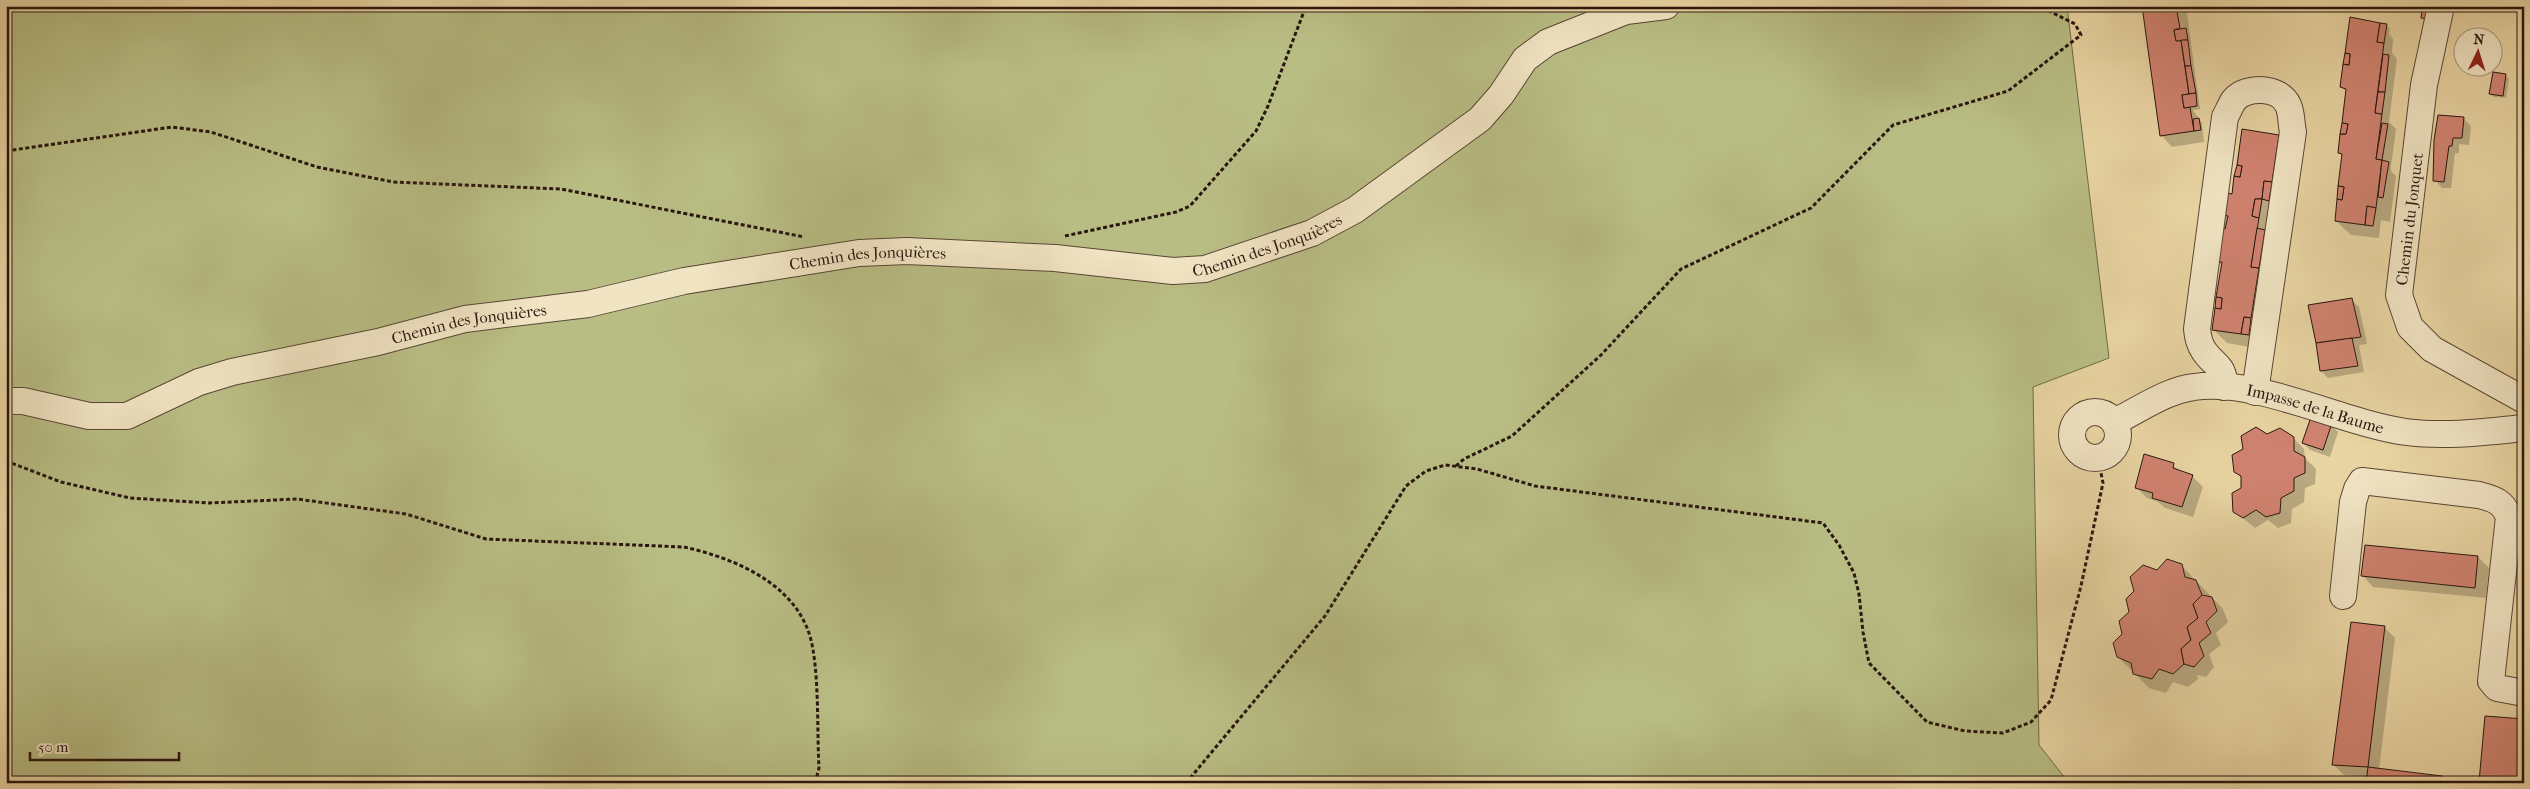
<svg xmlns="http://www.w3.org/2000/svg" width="2530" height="789" viewBox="0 0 2530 789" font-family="'IM FELL French Canon',serif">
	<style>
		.green { fill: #b8bd84; stroke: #706a4a }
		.shadow { fill: #0003 }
		.building { fill: #d18371; stroke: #29160f }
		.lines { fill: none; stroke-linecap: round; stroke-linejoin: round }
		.minor-casing { stroke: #594634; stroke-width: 28 }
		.path { stroke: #29160f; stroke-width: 3; stroke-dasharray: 4 2.5; stroke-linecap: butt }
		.minor { stroke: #f1e4c3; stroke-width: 26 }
		.labels { text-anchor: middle; stroke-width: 4; stroke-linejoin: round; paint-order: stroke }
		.street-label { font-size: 16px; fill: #29160f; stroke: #f1e4c3 }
	</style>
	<rect width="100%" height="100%" fill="#e9d5a3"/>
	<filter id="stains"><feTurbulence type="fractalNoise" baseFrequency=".004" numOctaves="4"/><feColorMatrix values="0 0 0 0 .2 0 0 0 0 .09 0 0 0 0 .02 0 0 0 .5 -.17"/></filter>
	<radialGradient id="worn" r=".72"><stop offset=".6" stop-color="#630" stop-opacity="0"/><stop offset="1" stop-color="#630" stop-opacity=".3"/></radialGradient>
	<path class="green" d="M6,6h2061l42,352 -76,29 6,358 30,38h-2063z"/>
	<g class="shadow">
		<path d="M2143,6h43l14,103 -7,1 9,13 2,19 -32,5 -10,-11z"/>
		<path d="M2386,25l4,4 -1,5 4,5 -1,14 5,6 -8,63 7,7 -5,37v5l5,5 -6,46 -9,-2 -2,18 -28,-3 -15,-14 7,-65 -4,-4 8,-60 -6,-5z"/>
		<path d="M2494,74l12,2 3,3 -3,19 -12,-1 -4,-3z"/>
		<path d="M2463,118l8,8 -2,19 -10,-1v9h-4l-4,35h-9l-7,-8v-40z"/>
		<path d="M2243,131l42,6 -30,211 -28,-5 -14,-14 9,-63 -5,-5 10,-67 6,2z"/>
		<path d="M2352,300l7,7 8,37 -8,1 5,27 -36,6 -7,-7z"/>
		<path d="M2331,425l7,7 -8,25 -20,-7 -7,-7z"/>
		<path d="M2267,436l26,2 11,11 1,9 11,11 -1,15 -10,4 -1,14 -12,7 -1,14 -13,5 -10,-8 -13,8 -21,-17 8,-22v-11l-7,-6z"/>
		<path d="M2173,465l7,7 12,4 11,11 -10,30 -28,-9 -7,-6 -11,-4 -11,-11z"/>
		<path d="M2478,557l11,11 -3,30 -113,-11 -10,-11z"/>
		<path d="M2181,565l42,44 5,13 -12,11 5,12 -12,9 5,13 -8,10 -9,-2 1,4 -10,8 -15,-5 -7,11 -17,-5 -31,-31 13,-45 26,-41z"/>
		<path d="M2385,628l10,10 -16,132 62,7 6,6h-80l1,-6 -24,-2 -11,-11z"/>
	</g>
	<g class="building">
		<path d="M2142,6h34l4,22 -6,2 2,11 5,-1 8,54 -7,1 2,13 6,-1 4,24 -34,5z"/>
		<path d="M2422,8l7,1 -2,10 -6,-1z"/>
		<path d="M2350,17l30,6 -3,19 7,1 -9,70 7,1 -6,45 6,1 -6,48 -9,-2 -2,19 -30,-4 2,-22 5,1 2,-13 -6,-1 4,-32 -4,-1 2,-19h6l2,-10 -6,-1 4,-34 -6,-2 3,-23 6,1 1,-11 -5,-1z"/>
		<path d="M2380,23l7,1 -3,19 -7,-1z"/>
		<path d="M2186,28l2,12 -12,1 -2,-11z"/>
		<path d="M2181,40h7l3,26h-6z"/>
		<path d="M2345,53l5,1 -1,11 -6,-1z"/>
		<path d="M2383,54l6,1 -4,37h-7z"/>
		<path d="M2185,66h6l5,27 -7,1z"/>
		<path d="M2493,72l13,2 -3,22 -14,-2z"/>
		<path d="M2378,92h7l-3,22 -7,-1z"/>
		<path d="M2196,93l1,13 -13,2 -2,-13z"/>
		<path d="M2438,115l26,2 -2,21h-9l-1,8h-3l-5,36 -11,-1 1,-41z"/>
		<path d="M2199,118l2,12 -7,1 -1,-12z"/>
		<path d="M2342,123l6,1 -2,10h-6z"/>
		<path d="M2382,123l6,1 -6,36 -6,-1z"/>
		<path d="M2242,129l37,6 -7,47 -8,-1 -2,18h-7l-3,17 7,2 -8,49 8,1 -8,50 -7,-1 -3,17 -29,-4 3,-22 6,1 1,-11 -6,-1 6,-35h-6l5,-34 4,1 3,-13 -5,-1 3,-22 6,1 2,-18 6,1 2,-11 -5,-1z"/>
		<path d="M2382,160l7,2 -6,36 -5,-1z"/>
		<path d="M2237,165l5,1 -2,11 -6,-1z"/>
		<path d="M2264,181l8,1 -3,19 -7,-2z"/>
		<path d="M2338,186l6,1 -2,13 -5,-1z"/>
		<path d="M2255,199h7l-3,19 -7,-2z"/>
		<path d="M2367,206l9,2 -3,18 -8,-1z"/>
		<path d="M2257,228l8,2 -6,38 -8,-1z"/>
		<path d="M2216,297l6,1 -1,11 -6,-1z"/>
		<path d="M2352,298l9,39 -45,6 -8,-38z"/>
		<path d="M2244,317l7,1 -2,17 -8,-1z"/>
		<path d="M2352,338l6,28 -38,5 -4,-28z"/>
		<path d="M2311,417l21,6 -9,27 -21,-7z"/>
		<path d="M2256,427l11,7 13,-6 14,9v14l11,6v16l-11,5v13l-13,7 -1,15 -14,4 -10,-7 -13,8 -10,-6 -1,-19 9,-5v-12l-7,-4 -2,-17 11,-6 -2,-13z"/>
		<path d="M2144,454l30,9 -1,5 20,7 -11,32 -30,-9 1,-5 -18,-5z"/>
		<path d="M2521,505h3v22l-6,-1z"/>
		<path d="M2365,545l113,11 -3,32 -114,-12z"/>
		<path d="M2167,559l15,5 3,13 11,3 6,15 -9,9 5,14 -11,9 4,13 -10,9 3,15 -11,10 -14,-5 -7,10 -19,-5 -2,-11 -14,-6 -4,-14 9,-9 -3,-13 10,-9 -3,-13 8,-8 -4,-14 13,-12 14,5z"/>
		<path d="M2202,595l10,2 5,14 -11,11 5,11 -12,10 5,13 -10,11 -10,-3 -3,-15 10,-9 -4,-13 11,-9 -5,-14z"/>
		<path d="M2351,622l34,4 -17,141 -36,-2z"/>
		<path d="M2485,716l39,3v64l-45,-1z"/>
		<path d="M2368,767l74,9 -1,7h-75z"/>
	</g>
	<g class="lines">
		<defs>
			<g id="minor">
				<path d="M2441,6l-17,79 -25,210 11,32 22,22 92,51"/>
				<path d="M2224,387c1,-22 -10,-21 -20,-36 -5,-7 -6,-14 -7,-22l28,-212c3,-5 6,-13 9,-17 13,-15 46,-13 54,5 4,8 3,19 5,27l-38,260"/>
				<path id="s1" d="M6,401h17l66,15h38l72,-34 33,-10 146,-30 87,-23 123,-15 96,-23 175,-28 48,-2 148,7 118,13 32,-2 107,-36 43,-23 125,-91 21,-24 24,-36 23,-17 78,-31 40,-5"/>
				<circle cx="2095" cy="435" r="23"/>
				<path id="s2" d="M2114,422c25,-12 53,-32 80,-35 64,-9 148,36 212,45 39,5 78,0 118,-4"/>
				<path d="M2343,596l10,-94 4,-13 5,-8 117,14c16,4 24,7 30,22l-18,164 6,7 27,5"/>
			</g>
		</defs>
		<use href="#minor" class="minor-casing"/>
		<g class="path">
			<path d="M6,151l166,-24 39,5 106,35 76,15 168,7 243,48"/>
			<path d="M1065,236l111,-24 14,-6 66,-75 12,-25 38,-100"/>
			<path d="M6,461l55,21 69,16 79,5 88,-4 109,15 80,25 198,8c54,12 120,40 129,103 6,35 4,81 6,118l-4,15"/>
			<path d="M1456,466l8,-7 48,-23 89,-81 80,-86 130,-61 82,-83 115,-34 73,-56 -6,-11 -36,-18"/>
			<path d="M1186,783l139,-167 81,-130 20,-15 19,-6 32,4 58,17 288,37 16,22 15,28 5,21 4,38 6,31 58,59 38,9 38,2 28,-11 20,-22 30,-114 22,-103 -5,-25"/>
		</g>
		<use href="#minor" class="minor"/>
	</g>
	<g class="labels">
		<g class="street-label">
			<text transform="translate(2409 219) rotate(-83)" y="6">Chemin du Jonquet</text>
			<text dy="6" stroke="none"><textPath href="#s1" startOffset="1289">Chemin des Jonquières</textPath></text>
			<text dy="6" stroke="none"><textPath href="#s1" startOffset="884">Chemin des Jonquières</textPath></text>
			<text dy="6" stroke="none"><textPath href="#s1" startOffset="479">Chemin des Jonquières</textPath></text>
			<text dy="6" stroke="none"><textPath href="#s2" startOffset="212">Impasse de la Baume</textPath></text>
		</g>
	</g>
	<rect width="2530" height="789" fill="none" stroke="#e9d5a3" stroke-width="25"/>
	<rect x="8" y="8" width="2515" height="774" fill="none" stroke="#29160f" stroke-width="2.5"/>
	<rect x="12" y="12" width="2505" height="764" fill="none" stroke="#29160f"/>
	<g transform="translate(2478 52) rotate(4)"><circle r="24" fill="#f1e4c3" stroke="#a1927b"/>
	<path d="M0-4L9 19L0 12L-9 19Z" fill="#8f2418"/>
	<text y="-8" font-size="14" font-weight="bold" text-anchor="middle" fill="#29160f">N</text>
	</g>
	<path d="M30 752v8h149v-8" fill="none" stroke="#29160f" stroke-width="2.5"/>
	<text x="38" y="752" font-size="15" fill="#29160f" stroke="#f1e4c3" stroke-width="4" paint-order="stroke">50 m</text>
	<rect width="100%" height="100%" filter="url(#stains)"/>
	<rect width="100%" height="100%" fill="url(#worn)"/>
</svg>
